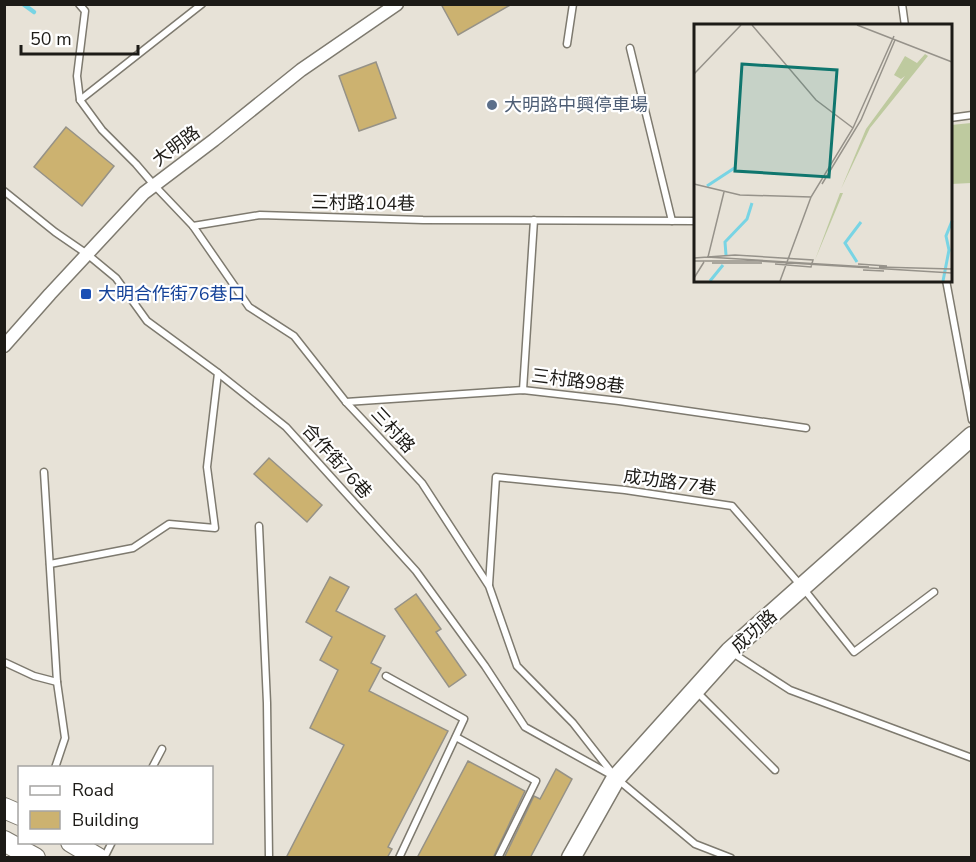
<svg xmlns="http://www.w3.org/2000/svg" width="976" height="862" viewBox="0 0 976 862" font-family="'Nunito Sans','Noto Sans TC',sans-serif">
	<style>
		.green { fill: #beca9f }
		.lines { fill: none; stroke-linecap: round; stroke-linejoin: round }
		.stream { stroke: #78d4e4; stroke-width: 4.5 }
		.building { fill: #ccb270; stroke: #969287; stroke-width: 1.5 }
		.lane-casing { stroke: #7e7a6f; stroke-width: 9 }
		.street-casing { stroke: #7e7a6f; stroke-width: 15 }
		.secondary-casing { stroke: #7e7a6f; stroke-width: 21 }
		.primary-casing { stroke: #7e7a6f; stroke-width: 22 }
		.lane { stroke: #fff; stroke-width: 6 }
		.street { stroke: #fff; stroke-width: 12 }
		.secondary { stroke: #fff; stroke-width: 18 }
		.primary { stroke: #fff; stroke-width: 20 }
		.service-dot { fill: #5c6f8a; stroke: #fff; stroke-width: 2 }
		.transit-dot { fill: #1a4fb4; stroke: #fff; stroke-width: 2 }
		.labels { text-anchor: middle; stroke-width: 4.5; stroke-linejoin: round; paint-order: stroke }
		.service-label { font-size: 18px; fill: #4e5e75; stroke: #fff; text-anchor: start }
		.street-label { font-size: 18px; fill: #1d1b17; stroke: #fff }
		.transit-label { font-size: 18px; fill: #164399; stroke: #fff; text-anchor: start }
		.inset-river { fill: none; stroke: #78d4e4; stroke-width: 3 }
		.inset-road { fill: none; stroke: #96928a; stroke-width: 1.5 }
		.view { fill: #0f766e; fill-opacity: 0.15; stroke: #0f766e; stroke-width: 3 }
		.inset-edge { fill: none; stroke: #1d1b17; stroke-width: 3 }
	</style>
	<rect width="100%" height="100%" fill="#e7e2d7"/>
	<path class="green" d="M971,123v60l-20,1v-59z"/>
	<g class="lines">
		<path class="stream" d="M23,4l11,8"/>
	</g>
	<g class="building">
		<path d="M441,4h71l-54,31z"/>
		<path d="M376,62l20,56 -37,13 -20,-55z"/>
		<path d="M66,127l48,39 -32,40 -48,-39z"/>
		<path d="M269,458l53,47 -15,17 -53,-48z"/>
		<path d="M330,577l19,10 -13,24 49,25 -14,27 10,5 -12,23 79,40 -60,116 4,2 -5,9h-101l58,-113 -34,-17 28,-58 -18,-10 12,-23 -26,-15z"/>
		<path d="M416,594l25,35 -5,3 30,43 -17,12 -54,-78z"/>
		<path d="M468,761l57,30 -32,67h-76z"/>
		<path d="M556,769l16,10 -42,79h-26l30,-62 6,3z"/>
	</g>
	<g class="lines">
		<defs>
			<g id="lane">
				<path d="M79,4l6,7 -8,65 3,24 22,30 34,34 18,21 39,41 56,81 45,29 52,66 76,81 67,103 28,80 56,57 43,55 79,66 36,14"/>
				<path d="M902,4l3,22"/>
				<path d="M567,44l6,-40"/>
				<path d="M630,48l42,173"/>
				<path d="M80,100l122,-96"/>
				<path d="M950,118l22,-3"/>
				<path d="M4,191l51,41 32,22 29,24 31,43 71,52 68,54 130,144 69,95 40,61 88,49"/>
				<path d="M193,226l67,-11 163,5 273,1"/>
				<path d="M946,280l26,140"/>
				<path d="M523,390l11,-170"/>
				<path d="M346,402l177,-12 96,11 187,27"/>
				<path d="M44,472l13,210 8,56 -10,30"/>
				<path d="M259,526l8,177 2,155"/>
				<path d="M50,564l83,-16 36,-24 46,4 -8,-61 11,-94"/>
				<path d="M489,585l7,-108 129,13 107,16 71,82 51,64 80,-60"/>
				<path d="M731,652l59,38 182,68"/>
				<path d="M4,662l30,14 23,6"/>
				<path d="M386,676l78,43 -65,139"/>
				<path d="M697,692l78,78"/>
				<path d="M456,737l80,44 -38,77"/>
				<path d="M152,768l10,-19"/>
				<path d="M104,858l8,-16"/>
			</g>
			<path id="street" d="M4,346l46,-52 94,-101 70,-53 87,-70 96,-66"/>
			<path id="secondary" d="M571,858l45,-80 79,-88 35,-39 242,-215"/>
			<g id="primary">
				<path d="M4,808l16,7"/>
				<path d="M4,841l31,17"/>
				<path d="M71,842l27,16"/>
			</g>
		</defs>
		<use href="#lane" class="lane-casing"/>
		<use href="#street" class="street-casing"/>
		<use href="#secondary" class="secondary-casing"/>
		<use href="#primary" class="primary-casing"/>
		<use href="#lane" class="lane"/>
		<use href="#street" class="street"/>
		<use href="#secondary" class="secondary"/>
		<use href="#primary" class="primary"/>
	</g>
	<circle class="service-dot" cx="492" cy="105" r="6"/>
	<rect class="transit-dot" x="80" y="288" width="12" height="12" rx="3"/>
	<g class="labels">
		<g class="service-label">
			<text x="504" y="111">大明路中興停車場</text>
		</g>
		<g class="street-label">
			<text transform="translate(176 146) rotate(-37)" y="6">大明路</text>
			<text transform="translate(363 203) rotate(1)" y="6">三村路104巷</text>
			<text transform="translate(578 381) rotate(7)" y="6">三村路98巷</text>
			<text transform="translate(393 430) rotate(47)" y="6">三村路</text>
			<text transform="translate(337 461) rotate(48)" y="6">合作街76巷</text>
			<text transform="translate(670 482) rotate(8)" y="6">成功路77巷</text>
			<text transform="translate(754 631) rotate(-42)" y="6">成功路</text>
		</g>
		<g class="transit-label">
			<text x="98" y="300">大明合作街76巷口</text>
		</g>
	</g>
	<g transform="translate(694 24)">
		<rect width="258" height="258" fill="#e7e2d7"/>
		<path d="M231,30l3,2 -58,72 -29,61 25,-60 39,-53 -4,3 -7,-4 11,-19 12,7zM146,169h3l-28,67z" fill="#beca9f"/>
		<path class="inset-river" d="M13,162l29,-19M32,231l-1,-13 22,-23 5,-16M163,238l-12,-19 16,-21M16,257l13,-16M249,257l6,-31 -3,-14 6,-15"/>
		<path class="inset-road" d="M58,1l64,75 37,28M163,1l95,37M0,50l47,-49M0,160l46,11 71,2M128,160l39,-64 34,-80M13,233l162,10M14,233l16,-65M0,234l41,-3 78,5 -2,7 -36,-3M0,237h64l194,12M18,239h50M164,240l29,2M185,243l73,2M169,246l21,1M0,254l10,-16M86,257l31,-84 42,-69 41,-92"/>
		<path class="view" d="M48,40l95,6 -8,107 -94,-6z"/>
		<rect width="258" height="258" class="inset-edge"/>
	</g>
	<rect width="976" height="862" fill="none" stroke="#1d1b17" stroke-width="12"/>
	<rect x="18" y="766" width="195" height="78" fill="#ffffff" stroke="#a5a4a2" stroke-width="1.5"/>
	<rect x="30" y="786" width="30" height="9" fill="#ffffff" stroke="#a5a4a2" stroke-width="1.5"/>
	<text x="72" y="796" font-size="18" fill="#1d1b17">Road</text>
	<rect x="30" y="811" width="30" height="18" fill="#ccb270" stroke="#a5a4a2" stroke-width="1.5"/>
	<text x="72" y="826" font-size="18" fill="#1d1b17">Building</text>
	<path d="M21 45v9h117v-9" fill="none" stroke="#1d1b17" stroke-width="3"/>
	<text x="30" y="45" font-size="18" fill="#1d1b17" stroke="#ffffff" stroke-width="4.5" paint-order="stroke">50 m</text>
</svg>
